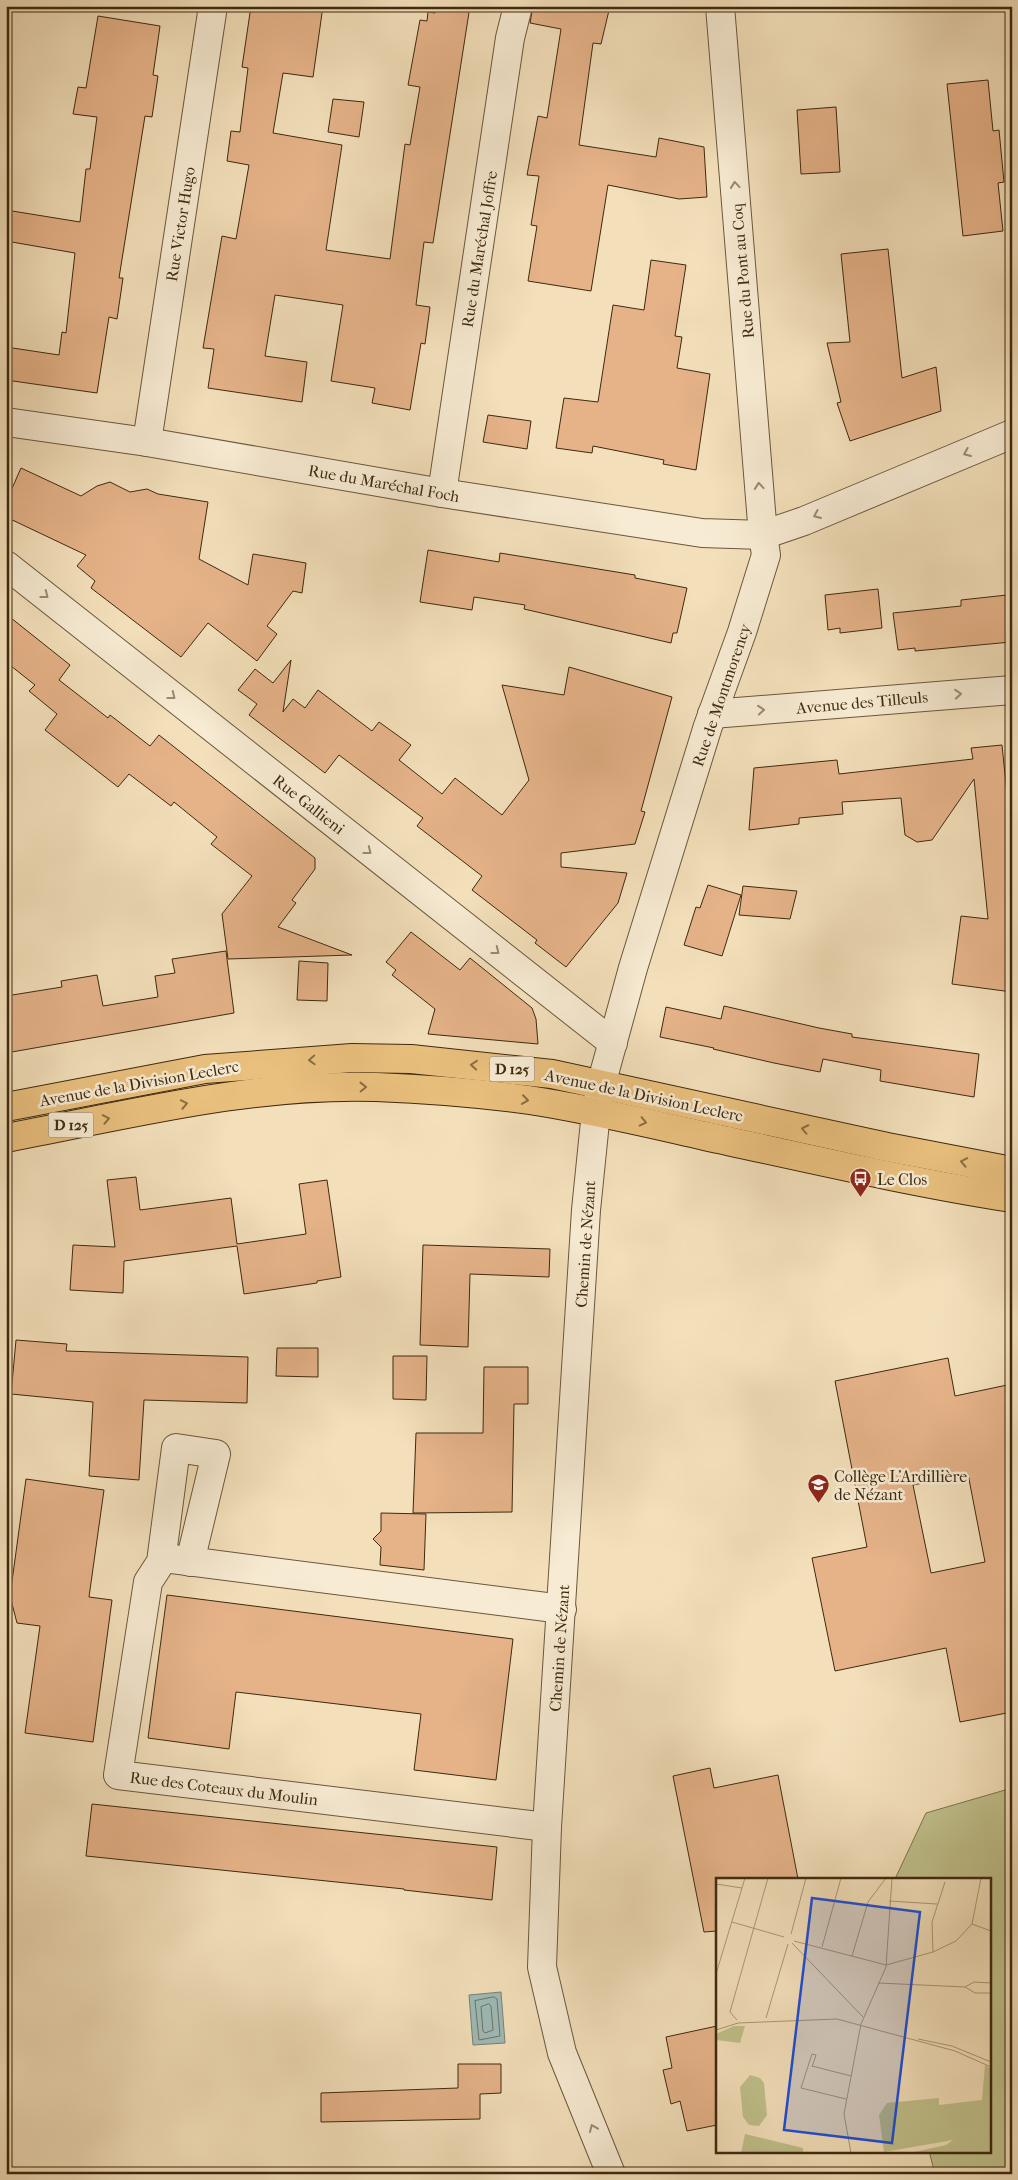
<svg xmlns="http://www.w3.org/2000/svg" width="1018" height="2180" viewBox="0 0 1018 2180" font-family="'IM FELL French Canon',serif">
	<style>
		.green { fill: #c0c18c; stroke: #7f754e }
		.water { fill: #9ebbb8; stroke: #788174 }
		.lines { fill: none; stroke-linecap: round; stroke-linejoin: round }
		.shore { stroke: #6e7264; stroke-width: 1 }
		.building { fill: #e6b389; stroke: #3e290f; fill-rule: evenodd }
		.minor-casing { stroke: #6b573a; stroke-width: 30 }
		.major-casing { stroke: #3e290f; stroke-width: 30 }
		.minor { stroke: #f7ebd3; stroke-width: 28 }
		.major { stroke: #eac07e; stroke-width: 28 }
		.oneway { stroke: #9a8a71 }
		.oneway2 { stroke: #8b6d41 }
		.labels { text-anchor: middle; stroke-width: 5; stroke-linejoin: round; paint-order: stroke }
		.shield { fill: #f7ebd3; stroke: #76634a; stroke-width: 1 }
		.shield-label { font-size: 15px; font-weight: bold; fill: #3e290f }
		.street-label { font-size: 16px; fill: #3e290f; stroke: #f7ebd3 }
		.poi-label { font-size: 16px; fill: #3e290f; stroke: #f7ebd3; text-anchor: start }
		.inset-road { fill: none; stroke: #ab9776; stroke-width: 1 }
		.view { fill: #1d4ed8; fill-opacity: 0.15; stroke: #1d4ed8; stroke-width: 2.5 }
		.inset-edge { fill: none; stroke: #3e290f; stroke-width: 2.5 }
	</style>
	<rect width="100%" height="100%" fill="#f3e0bb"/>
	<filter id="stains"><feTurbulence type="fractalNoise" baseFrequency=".004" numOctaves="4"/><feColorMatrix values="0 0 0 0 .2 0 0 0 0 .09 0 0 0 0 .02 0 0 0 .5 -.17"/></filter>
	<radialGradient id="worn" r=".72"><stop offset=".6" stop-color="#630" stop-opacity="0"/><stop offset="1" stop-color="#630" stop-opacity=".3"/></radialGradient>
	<path class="green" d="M1012,1788v386h-77l-6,-23h60v-272h-94l31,-66z"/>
	<path class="water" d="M501,1992l4,51 -32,2 -4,-50z"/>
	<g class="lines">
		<g class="shore">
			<path d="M494,1997l3,2 3,37 -21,4 -4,-39z"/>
			<path d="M489,2004l2,2 2,24 -8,3 -2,-2 -2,-24z"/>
		</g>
	</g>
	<g class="building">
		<path d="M251,6h72l-10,71 -30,-4 -10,60 69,12 -16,105 64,9 15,-115 5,1 10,-58 -12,-2 12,-65 7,1 1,-9 7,1 1,-7h34l-37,237 -9,-1 -8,63 14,2 -5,37 -4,-1 -11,67 -38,-7 3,-15 -44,-7 12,-76 -68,-10 -10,61 42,6 -5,40 -94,-14 6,-39 -11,-1 19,-112 14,3 13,-74 -22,-4 4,-30 9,1 8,-64 -6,-1z"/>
		<path d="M533,6h77l-9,38 -8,-1 -14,102 77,12 3,-19 45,9 3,50 -28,2 -71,-14 -17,106 -63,-10 9,-55 -6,-1 8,-49 -12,-1 11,-59 9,2 14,-89 -31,-6z"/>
		<path d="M98,16l62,10 -7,49 5,1 -6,41 -7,-1 -26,162h4l-6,41 -8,-2 -12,76 -91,-13v-33l53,8 3,-23 4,1 9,-80 -69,-12v-31l74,12 6,-53h4l7,-52 -24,-3 5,-27 8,1z"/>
		<path d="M988,80l5,51 6,-1 5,52 -6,1 5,48 -40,5 -16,-152z"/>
		<path d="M333,99l31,3 -5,35 -31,-5z"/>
		<path d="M836,107l4,65 -39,2 -4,-64z"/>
		<path d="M888,249l14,129 34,-11 5,44 -91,30 -13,-38 4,-1 -14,-59 23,-1 -9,-88z"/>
		<path d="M651,260l35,5 -11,71 7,1 -5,31 33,6 -14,96 -33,-6 1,-4 -71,-14 -1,7 -36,-5 8,-50 34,4 15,-97 31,5z"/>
		<path d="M488,415l43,6 -4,28 -44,-7z"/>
		<path d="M21,468l60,28 16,-10 13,-4 20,10 17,-3 11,5 50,8 -9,57 49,26 5,-31 53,9 -4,30 -9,-2 -26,35 10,8 -20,27 -49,-38 -27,34 -90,-69 4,-7 -18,-15 9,-11 -80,-38v-15z"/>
		<path d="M428,550l71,12 1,-9 135,22v3l52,10 -10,45h-4l-2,10 -147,-34 1,-4 -51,-8 -2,13 -52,-8z"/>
		<path d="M878,589l4,39 -42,5v-5l-12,2 -3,-35z"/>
		<path d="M1007,595l4,47 -96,9v-3l-17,2 -5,-37 68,-7v-6z"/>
		<path d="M6,614l64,51 -11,15 49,38 2,-3 40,31 9,-11 156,123v11l-23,31 4,3 -18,24 74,28 -124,4 -6,-45 30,-38 -41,-32 6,-7 -43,-35 -3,4 -42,-32 -11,13 -73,-57 12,-16 -28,-23 6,-6 -29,-23z"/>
		<path d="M291,660l-8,52 10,-13 12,9 13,-18 54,41 7,-9 32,23 -12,15 43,34 13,-16 47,37 27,-35 -27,-95 62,10 5,-28 103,30 -31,114 4,1 -10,32 -74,9v14l66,6 -9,30 -52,64 -31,-24 2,-3 -65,-50 10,-14 -65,-50 6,-8 -84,-63 -14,18 -76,-58 8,-11 -19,-14 17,-21 18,14z"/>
		<path d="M1002,745l10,98v149l-60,-8 9,-68 27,3 -14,-140 -42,61 -15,2 -12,-7 -4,-37 -59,4 1,12 -44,4v6l-50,6 5,-62 83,-8 2,14 134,-15 -2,-11z"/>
		<path d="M708,885l33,10 -19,61 -38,-11 12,-38 4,1z"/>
		<path d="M743,886l54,5 -7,28 -51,-4z"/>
		<path d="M411,932l49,38 10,-12 62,50 4,11 2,25 -110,-10 7,-25 -43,-34 4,-5 -10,-8z"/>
		<path d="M226,951l8,62 -228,40v-57l56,-9 -1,-6 36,-6 6,31 55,-9 -3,-21 20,-3 -3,-14z"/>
		<path d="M299,961l29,2 -1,38 -30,-1z"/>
		<path d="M724,1006l95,22 33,6v3l127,17 -5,43 -94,-16 1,-11 -58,-11 -3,13 -46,-9 -61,-14 1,-1 -54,-11 6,-30 55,12z"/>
		<path d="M136,1177l4,33 91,-12 6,46 69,-10 -7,-50 28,-4 14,97 -24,4v2l-73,11 -7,-48 -113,15 -1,32 -53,-3 3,-45 42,2 -8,-67z"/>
		<path d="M423,1245l127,4 -1,28 -79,-3 -2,73 -48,-2z"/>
		<path d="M16,1340l51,4 -1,7 182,6 -1,46 -103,-3 -5,80 -50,-4 4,-74 -82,-8z"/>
		<path d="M277,1348h41v29l-42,-1z"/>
		<path d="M393,1356h34l-1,44 -33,-1z"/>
		<path d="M948,1358l7,38 57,-12v328l-52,10 -14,-74 -111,23 -23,-113 55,-11 -32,-166zM968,1474l17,88 -54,11 -18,-88z"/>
		<path d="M484,1367h44v37h-14l-2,108 -99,1 3,-80h67z"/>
		<path d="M26,1479l78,11 -15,107 23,3 -19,142 -68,-9 15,-107 -23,-3 -7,-27z"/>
		<path d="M381,1513l45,1 -2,56 -44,-5 1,-18 -8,-8 8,-8z"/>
		<path d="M167,1595l346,44 -17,141 -82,-10 7,-56 -117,-14 -68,-8 -7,57 -81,-11z"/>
		<path d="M710,1768l4,20 64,-13 20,104h-81v52l-13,1 -31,-156z"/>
		<path d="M92,1804l405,43 -5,53 -88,-10v-1l-318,-33z"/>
		<path d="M717,2026v99l-30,6 -7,-30 -9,3 -8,-34 9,-2 -6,-31z"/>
		<path d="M458,2064h43v29l-21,1v25l-159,3v-29l137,-5z"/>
	</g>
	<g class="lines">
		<defs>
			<g id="minor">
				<path d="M6,422l141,20 295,51 260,40 61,2 41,-14 208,-87"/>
				<path d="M147,442l66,-436"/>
				<path d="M442,493l68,-455 8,-32"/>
				<path d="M6,565l607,478"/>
				<path d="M712,714l300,-24"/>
				<path d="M172,1559l390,50"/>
				<path d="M190,1562l26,-108 -40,-6 -15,114 -13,20 -30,193 429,52"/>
				<path d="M611,2174l-49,-121 -20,-86 5,-140 39,-617 10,-98 5,-27 32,-117 75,-242 34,-94 24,-77 -3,-20 -43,-529"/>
			</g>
			<g id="major">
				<path d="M6,1107l199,-38 147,-11 59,1 141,15 335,73 125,24"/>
				<path d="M6,1138c122,-23 245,-55 370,-51 51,2 103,6 153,13 60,9 118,23 176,36 102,22 204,46 307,62"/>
			</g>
		</defs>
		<use href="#minor" class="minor-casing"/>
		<use href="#major" class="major-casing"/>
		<use href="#minor" class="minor"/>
		<use href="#major" class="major"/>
	</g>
	<defs><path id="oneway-chevron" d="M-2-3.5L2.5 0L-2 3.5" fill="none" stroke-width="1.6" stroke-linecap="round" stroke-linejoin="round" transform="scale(1.25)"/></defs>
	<g class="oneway">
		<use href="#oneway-chevron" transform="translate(735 185) rotate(-95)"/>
		<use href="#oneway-chevron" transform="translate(967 453) rotate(157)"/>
		<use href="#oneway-chevron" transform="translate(759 486) rotate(-95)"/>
		<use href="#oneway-chevron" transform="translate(817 515) rotate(157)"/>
		<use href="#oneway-chevron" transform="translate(45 595) rotate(38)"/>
		<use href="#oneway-chevron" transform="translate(958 694) rotate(-5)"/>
		<use href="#oneway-chevron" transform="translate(172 696) rotate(38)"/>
		<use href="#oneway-chevron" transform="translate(761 710) rotate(-5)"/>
		<use href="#oneway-chevron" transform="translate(368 851) rotate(38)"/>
		<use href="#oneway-chevron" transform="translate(496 951) rotate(38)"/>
		<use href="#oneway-chevron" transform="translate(593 2128) rotate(-113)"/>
	</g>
	<g class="oneway2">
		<use href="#oneway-chevron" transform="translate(312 1060) rotate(177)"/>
		<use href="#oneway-chevron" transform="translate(474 1065) rotate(-175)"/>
		<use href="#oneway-chevron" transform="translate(363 1087) rotate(-1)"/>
		<use href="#oneway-chevron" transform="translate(525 1100) rotate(8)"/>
		<use href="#oneway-chevron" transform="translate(184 1104) rotate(-11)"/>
		<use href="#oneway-chevron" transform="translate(106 1119) rotate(-11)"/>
		<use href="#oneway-chevron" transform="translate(643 1122) rotate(13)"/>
		<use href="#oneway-chevron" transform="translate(805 1129) rotate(-168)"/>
		<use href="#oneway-chevron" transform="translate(964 1162) rotate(-169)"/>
	</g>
	<defs>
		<symbol id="bus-pin" viewBox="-11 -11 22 30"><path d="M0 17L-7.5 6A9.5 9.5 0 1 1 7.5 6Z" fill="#8f2418" stroke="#f7ebd3"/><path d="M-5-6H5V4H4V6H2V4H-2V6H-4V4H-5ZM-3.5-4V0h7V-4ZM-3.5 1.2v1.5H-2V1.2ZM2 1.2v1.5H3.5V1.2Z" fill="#fff"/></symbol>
		<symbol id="school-pin" viewBox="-11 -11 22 30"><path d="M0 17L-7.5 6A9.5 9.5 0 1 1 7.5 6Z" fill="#8f2418" stroke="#f7ebd3"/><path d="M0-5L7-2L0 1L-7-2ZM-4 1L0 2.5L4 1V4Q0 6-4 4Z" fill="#fff"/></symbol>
	</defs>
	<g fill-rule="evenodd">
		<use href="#bus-pin" x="848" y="1166" width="25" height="34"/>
		<use href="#school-pin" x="806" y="1472" width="25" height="34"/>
	</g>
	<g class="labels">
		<g class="shield">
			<rect x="489.5" y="1056.5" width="45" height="25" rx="4"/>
			<rect x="48.5" y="1112.5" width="45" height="25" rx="4"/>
		</g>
		<g class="shield-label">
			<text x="512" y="1074">D 125</text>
			<text x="71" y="1130">D 125</text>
		</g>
		<g class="street-label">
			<text transform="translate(180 224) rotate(-81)" y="6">Rue Victor Hugo</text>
			<text transform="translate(479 249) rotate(-81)" y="6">Rue du Maréchal Joffre</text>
			<text transform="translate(742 271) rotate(-95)" y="6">Rue du Pont au Coq</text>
			<text transform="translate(384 483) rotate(10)" y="6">Rue du Maréchal Foch</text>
			<text transform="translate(721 695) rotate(-71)" y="6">Rue de Montmorency</text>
			<text transform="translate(862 702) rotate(-5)" y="6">Avenue des Tilleuls</text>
			<text transform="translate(309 804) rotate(38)" y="6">Rue Gallieni</text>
			<text transform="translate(139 1083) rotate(-10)" y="6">Avenue de la Division Leclerc</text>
			<text transform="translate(644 1095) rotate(12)" y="6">Avenue de la Division Leclerc</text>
			<text transform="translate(585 1244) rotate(-86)" y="6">Chemin de Nézant</text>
			<text transform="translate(559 1648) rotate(-86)" y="6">Chemin de Nézant</text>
			<text transform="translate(224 1788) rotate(7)" y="6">Rue des Coteaux du Moulin</text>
		</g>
		<g class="poi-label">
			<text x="877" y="1185">Le Clos</text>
			<text x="834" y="1482">Collège L'Ardillière<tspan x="834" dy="18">de Nézant</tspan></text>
		</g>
	</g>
	<g transform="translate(716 1878)">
		<rect width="275" height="275" fill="#f3e0bb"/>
		<path d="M18,148h11l-5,17 -24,-3v-6zM269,187l6,4v84h-81l36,-8 7,-5 -69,12 -5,-37 8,-12 52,-5v7l43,-5zM34,197l10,3 4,5 3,32 -8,11 -10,-1 -6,-8 -3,-30zM29,256l58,14v5h-62z" fill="#c0c18c"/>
		<path class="inset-road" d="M0,6l26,4M173,23l48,3M16,44l52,15M256,46l19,7M75,56l15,-56M78,63l92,24 47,-13 23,-11 16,-17 9,-46M76,65l71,74M106,69l19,-69M217,74l-1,-30 13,-40M136,78l16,-54 18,-24M0,96l29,-96M162,105l87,4 9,-5 17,1M249,109l10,6h16M50,140l22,-74M21,142l-7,-8 38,-134M0,152l22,-7 99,-4 118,32 36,16M202,161l34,7 39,16M96,188l39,10M96,189l4,-12 -4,-1 -11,34 45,11M135,275l-7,-39 17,-90 25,-57 6,-89"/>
		<path class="view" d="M96,20l108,14 -28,231 -108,-13z"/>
		<rect width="275" height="275" class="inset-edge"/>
	</g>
	<rect width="1018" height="2180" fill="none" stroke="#f3e0bb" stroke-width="25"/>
	<rect x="8" y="8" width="1003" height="2165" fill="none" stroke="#3e290f" stroke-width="2.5"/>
	<rect x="12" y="12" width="993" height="2155" fill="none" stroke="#3e290f"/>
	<rect width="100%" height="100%" filter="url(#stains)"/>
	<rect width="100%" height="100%" fill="url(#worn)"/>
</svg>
